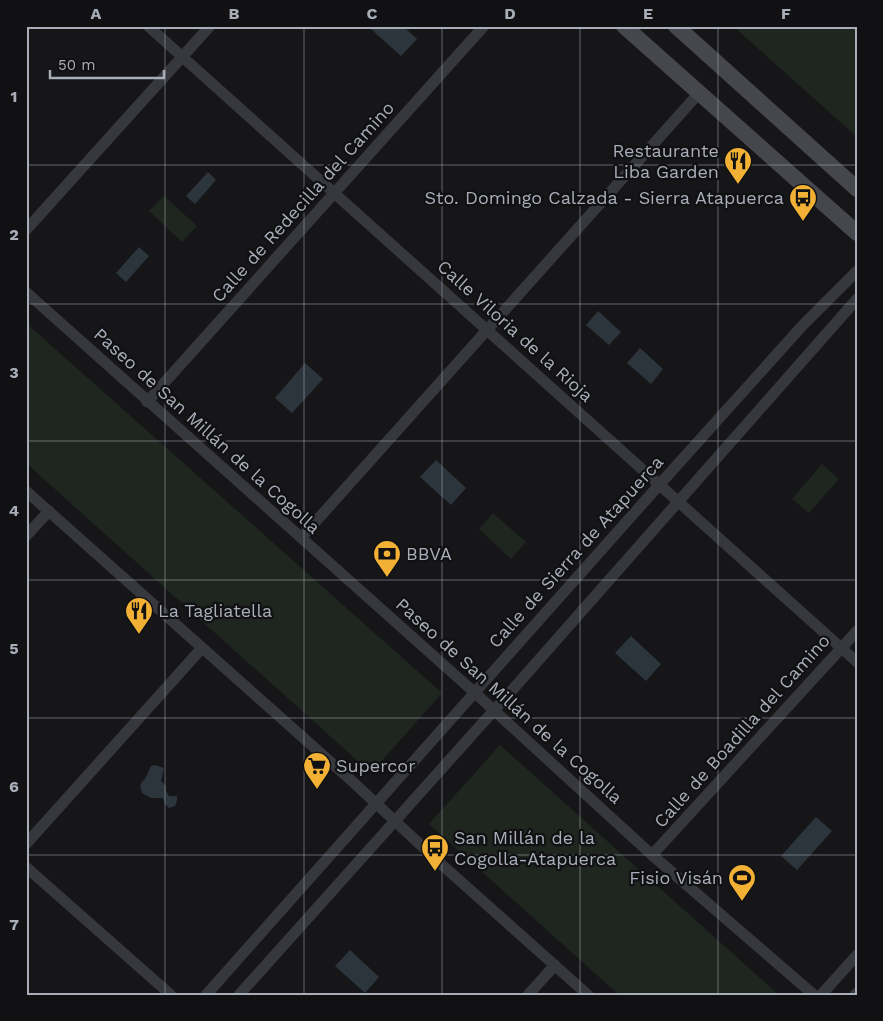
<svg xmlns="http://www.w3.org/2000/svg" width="883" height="1021" viewBox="0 0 883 1021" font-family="'Work Sans',sans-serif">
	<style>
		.green { fill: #1e261f }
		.water { fill: #2c353c }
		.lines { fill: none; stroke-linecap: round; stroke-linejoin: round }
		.street { stroke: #37383d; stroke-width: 11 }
		.secondary { stroke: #45474d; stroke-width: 16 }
		.grid { fill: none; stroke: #a8adb8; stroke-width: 1; stroke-opacity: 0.55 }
		.labels { text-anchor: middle; stroke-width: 4.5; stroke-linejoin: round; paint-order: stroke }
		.poi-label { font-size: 18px; fill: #a8adb8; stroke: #111113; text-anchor: start }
		.street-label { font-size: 18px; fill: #a8adb8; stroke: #111113 }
		.neatline { fill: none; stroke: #a8adb8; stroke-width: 2 }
		.grid-label { font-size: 16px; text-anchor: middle; font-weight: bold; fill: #a8adb8 }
	</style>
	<rect width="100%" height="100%" fill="#161618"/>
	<g class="green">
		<path d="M733,26h124v111z"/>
		<path d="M164,196l33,30 -15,16 -33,-31z"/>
		<path d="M26,323l416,370 -71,80 -345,-310z"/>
		<path d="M822,464l17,15 -30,34 -17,-14z"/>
		<path d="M493,513l33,29 -15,17 -32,-30z"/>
		<path d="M500,745l279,250h-160l-190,-171z"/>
	</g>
	<g class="water">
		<path d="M374,26h29l14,13 -16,17 -30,-27z"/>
		<path d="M208,172l8,8 -21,24 -9,-8z"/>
		<path d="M139,247l10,9 -23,26 -10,-9z"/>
		<path d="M598,311l23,21 -12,13 -23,-20z"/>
		<path d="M640,348l23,21 -12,15 -24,-21z"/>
		<path d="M305,363l18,16 -31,34 -17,-15z"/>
		<path d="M436,460l30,28 -15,17 -31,-28z"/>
		<path d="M631,636l30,28 -15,17 -31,-28z"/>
		<path d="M155,765l9,3 -3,13 5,5v5l3,5h8v4l-2,6 -6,2 -4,-4 -2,-6h-12l-9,-5 -2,-7 1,-3 4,-4 6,-13z"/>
		<path d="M816,817l16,14 -35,39 -16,-14z"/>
		<path d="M350,950l29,27 -14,16 -30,-27z"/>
	</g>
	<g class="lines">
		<g class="street">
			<path d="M148,26l709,636"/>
			<path d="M26,230l184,-204"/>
			<path d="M26,292l448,400 178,163 162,140"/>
			<path d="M147,402l337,-376"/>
			<path d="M26,491l327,291 88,82 147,131"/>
			<path d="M26,536l23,-25"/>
			<path d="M301,538l398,-445"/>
			<path d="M26,844l176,-196"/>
			<path d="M652,855l205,-224"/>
			<path d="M26,867l145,128"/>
			<path d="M206,995l454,-511 143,-159 54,-54"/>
			<path d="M239,995l275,-307 343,-389"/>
			<path d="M528,995l27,-30"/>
			<path d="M821,995l36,-40"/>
			<path d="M855,995l2,-2"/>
		</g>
		<g class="secondary">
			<path d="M624,26l233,207"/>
			<path d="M676,26l181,163"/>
		</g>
	</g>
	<path class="grid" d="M165,26v969M304,26v969M442,26v969M580,26v969M718,26v969M26,165h831M26,304h831M26,441h831M26,580h831M26,718h831M26,855h831"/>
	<defs>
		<symbol id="restaurant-pin" viewBox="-11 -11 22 30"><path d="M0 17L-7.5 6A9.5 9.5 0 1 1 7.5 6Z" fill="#f2b134" stroke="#111113"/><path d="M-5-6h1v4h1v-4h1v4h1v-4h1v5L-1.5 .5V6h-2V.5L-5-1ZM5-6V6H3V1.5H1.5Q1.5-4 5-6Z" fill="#111"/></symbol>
		<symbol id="bus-pin" viewBox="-11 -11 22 30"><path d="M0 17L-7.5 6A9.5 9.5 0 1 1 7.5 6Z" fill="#f2b134" stroke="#111113"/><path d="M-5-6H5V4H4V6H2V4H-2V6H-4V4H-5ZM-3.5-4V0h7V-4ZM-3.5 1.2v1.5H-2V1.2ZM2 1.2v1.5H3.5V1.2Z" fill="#111"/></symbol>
		<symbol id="bank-pin" viewBox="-11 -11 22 30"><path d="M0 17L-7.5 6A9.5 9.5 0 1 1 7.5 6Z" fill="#f2b134" stroke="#111113"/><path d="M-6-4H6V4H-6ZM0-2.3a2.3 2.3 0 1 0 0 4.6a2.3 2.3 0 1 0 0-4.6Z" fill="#111"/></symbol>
		<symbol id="supermarket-pin" viewBox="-11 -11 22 30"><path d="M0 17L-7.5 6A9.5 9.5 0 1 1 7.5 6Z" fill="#f2b134" stroke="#111113"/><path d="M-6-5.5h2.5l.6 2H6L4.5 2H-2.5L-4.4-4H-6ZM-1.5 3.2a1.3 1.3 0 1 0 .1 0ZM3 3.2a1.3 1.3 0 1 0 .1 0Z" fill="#111"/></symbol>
		<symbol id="stadium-pin" viewBox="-11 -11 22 30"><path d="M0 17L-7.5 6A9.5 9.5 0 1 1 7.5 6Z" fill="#f2b134" stroke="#111113"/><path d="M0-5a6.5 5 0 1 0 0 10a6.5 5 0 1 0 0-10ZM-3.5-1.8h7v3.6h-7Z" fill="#111"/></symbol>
	</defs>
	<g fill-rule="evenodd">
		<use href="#restaurant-pin" x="722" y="145" width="32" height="43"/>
		<use href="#bus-pin" x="787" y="182" width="32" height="43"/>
		<use href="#bank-pin" x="371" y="538" width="32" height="43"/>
		<use href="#restaurant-pin" x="123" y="595" width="32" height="43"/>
		<use href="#supermarket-pin" x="301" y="750" width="32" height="43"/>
		<use href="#bus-pin" x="419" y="832" width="32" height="43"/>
		<use href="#stadium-pin" x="726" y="862" width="32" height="43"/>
	</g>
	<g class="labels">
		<g class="poi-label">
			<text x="719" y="157" text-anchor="end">Restaurante<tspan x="719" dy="21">Liba Garden</tspan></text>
			<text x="784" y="204" text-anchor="end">Sto. Domingo Calzada - Sierra Atapuerca</text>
			<text x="406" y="560">BBVA</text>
			<text x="158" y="617">La Tagliatella</text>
			<text x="336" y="772">Supercor</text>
			<text x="454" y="844">San Millán de la<tspan x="454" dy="21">Cogolla-Atapuerca</tspan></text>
			<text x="723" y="884" text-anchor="end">Fisio Visán</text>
		</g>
		<g class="street-label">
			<text transform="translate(303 202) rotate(-48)" y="6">Calle de Redecilla del Camino</text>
			<text transform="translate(515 331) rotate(42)" y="6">Calle Viloria de la Rioja</text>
			<text transform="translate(207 431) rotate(42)" y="6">Paseo de San Millán de la Cogolla</text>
			<text transform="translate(576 552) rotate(-48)" y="6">Calle de Sierra de Atapuerca</text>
			<text transform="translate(509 701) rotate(42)" y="6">Paseo de San Millán de la Cogolla</text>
			<text transform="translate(742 731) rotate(-48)" y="6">Calle de Boadilla del Camino</text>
		</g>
	</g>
	<rect width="883" height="1021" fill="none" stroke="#111113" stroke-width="55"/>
	<path d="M50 70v8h114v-8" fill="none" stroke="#a8adb8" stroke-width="2.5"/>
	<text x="58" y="70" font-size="15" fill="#a8adb8" stroke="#111113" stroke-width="4" paint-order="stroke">50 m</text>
	<rect x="28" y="28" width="828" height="966" class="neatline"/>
	<g class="grid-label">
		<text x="96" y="19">A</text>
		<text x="234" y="19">B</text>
		<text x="372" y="19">C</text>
		<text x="510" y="19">D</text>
		<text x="648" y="19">E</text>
		<text x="786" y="19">F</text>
		<text x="14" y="102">1</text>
		<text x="14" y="240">2</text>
		<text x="14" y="378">3</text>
		<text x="14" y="516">4</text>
		<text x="14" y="654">5</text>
		<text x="14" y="792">6</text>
		<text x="14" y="930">7</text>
	</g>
</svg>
